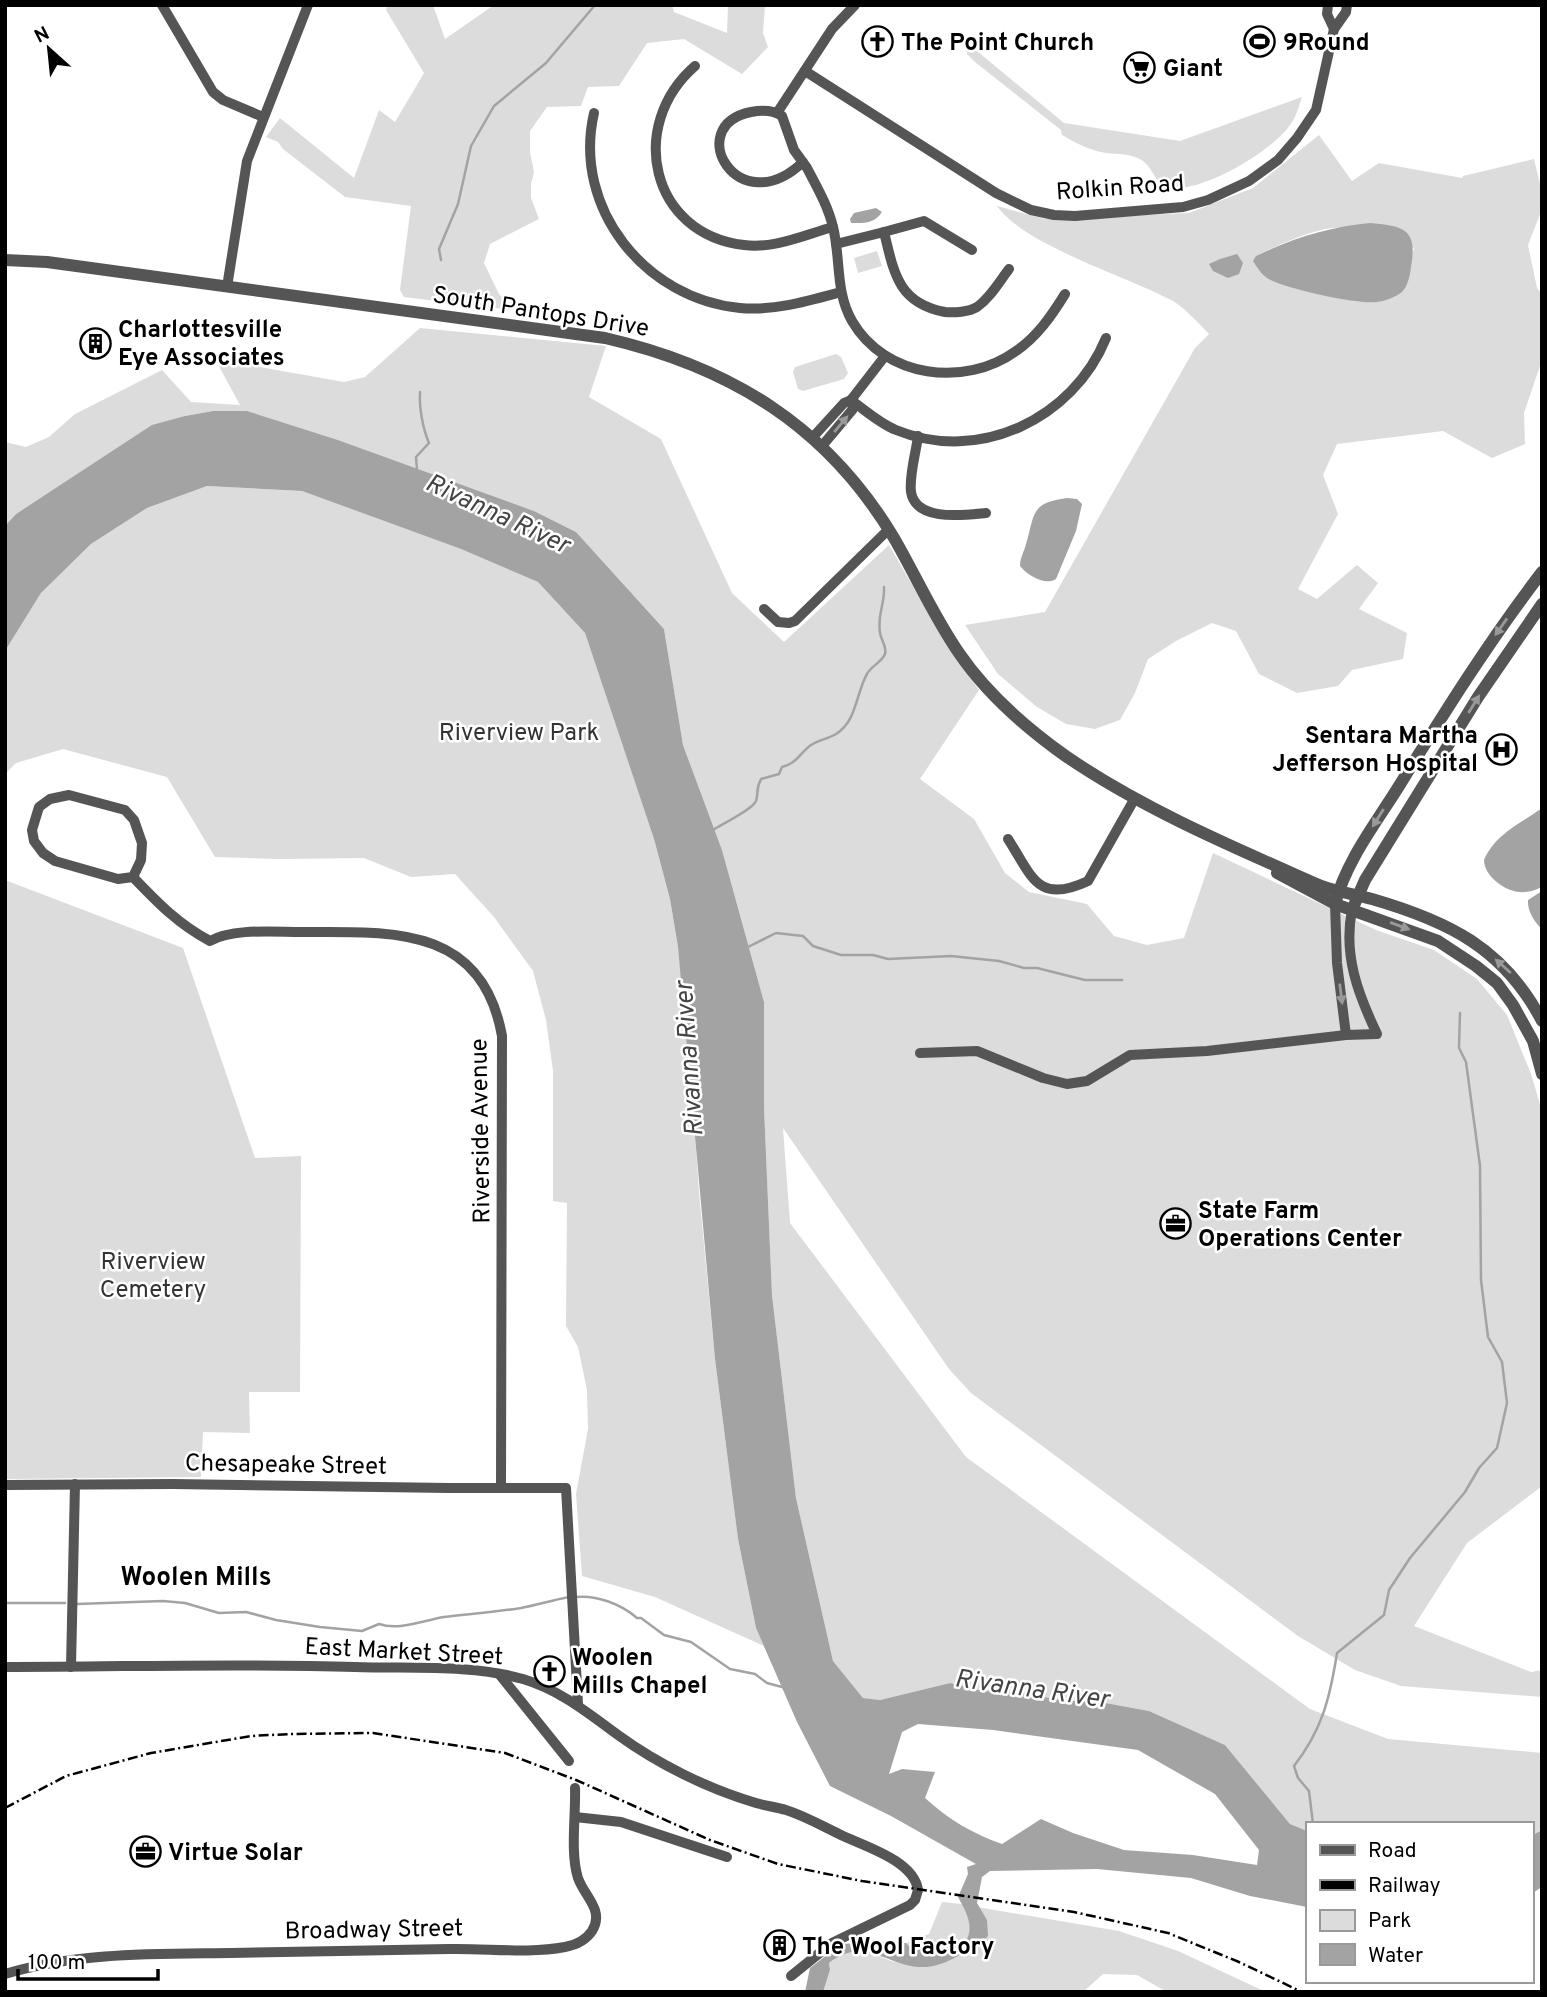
<svg xmlns="http://www.w3.org/2000/svg" width="1547" height="1997" viewBox="0 0 1547 1997" font-family="Overpass,sans-serif">
	<style>
		.green { fill: #dcdcdc; fill-rule: evenodd }
		.water { fill: #a3a3a3; fill-rule: evenodd }
		.lines { fill: none; stroke-linecap: round; stroke-linejoin: round }
		.stream { stroke: #a3a3a3; stroke-width: 2.5 }
		.minor { stroke: #555; stroke-width: 10 }
		.tertiary { stroke: #555; stroke-width: 12 }
		.rail { stroke: #000; stroke-width: 2.5; stroke-dasharray: 10 3.5 2 3.5; stroke-linecap: butt }
		.oneway { fill: #999 }
		.labels { text-anchor: middle; stroke-width: 5; stroke-linejoin: round; paint-order: stroke }
		.poi-label { font-size: 24px; font-weight: bold; fill: #000; stroke: #fff; text-anchor: start }
		.street-label { font-size: 24px; fill: #000; stroke: #fff }
		.park-label { font-size: 24px; fill: #333; stroke: #fff }
		.water-label { font-size: 26px; font-style: italic; fill: #444; stroke: #fff }
		.neighbourhood-label { font-size: 26px; font-weight: bold; fill: #000; stroke: #fff }
	</style>
	<rect width="100%" height="100%" fill="#fff"/>
	<g class="green">
		<path d="M388,5h45l12,34 49,-34h178l2,7 53,21 1,-28h37l-2,28 5,14 -26,27 -58,-35 -37,4 -28,43 -31,1 -7,19 -34,1 -17,24v21l4,20 -3,12v14l8,21 -49,25 -6,19 15,31 14,16 -109,-13 -4,-7 11,-84 -66,-9 -62,-48 -5,-7 -12,-5 14,-19 74,60 25,-68 16,12 29,-49 -38,-63z"/>
		<path d="M966,42l98,81 116,18 122,-44c-3,8 -5,18 -10,25 -15,27 -94,74 -124,65 -14,-4 -14,-18 -25,-26 -13,-9 -28,-6 -42,-9 -14,-3 -27,-10 -39,-17l-1,-5 -86,-68 -8,-8z"/>
		<path d="M1319,135l33,46 27,-18 83,15 1,-2 71,-17 8,33v17l-14,36 9,43 5,6v66l-18,53 1,31 -33,14 -49,-27 -106,13 -14,31 15,39 -40,75 19,10 40,-34 21,18 -19,26 48,24 -4,26 -51,11 -14,16 -41,7 -38,-19 -23,-43 -24,-8 -36,18 -28,18 -13,34 -15,27 -25,9 -29,-5 -29,-17 -39,-33 -33,-49 80,-13 150,-264 14,-14c-11,-11 -23,-25 -36,-33 -45,-24 -149,-56 -176,-95l48,13 144,-6 64,-25zM1359,224l55,24 -7,35 -29,19 -49,-6 -32,-8 -41,-32c22,-11 44,-21 69,-27 11,-2 23,0 34,-5z"/>
		<path d="M877,251l5,15 -24,7 -4,-15z"/>
		<path d="M420,328l186,18 -17,51 72,42 71,154 52,49 105,-97 58,100 32,45 -59,89 54,40 31,54 24,19 58,12 27,32 33,9 37,-7 29,-85 163,77 58,20 43,29 30,36 24,59 11,37v375l-75,57 -53,83 117,46 11,-2v27l-141,-11 -46,-16 -57,-34 -327,-243 -22,-24 -166,-241 7,95 176,234 344,252 78,30 154,14v77l-11,6v-12h-224v7l-17,-7 -65,-79 -76,-34 -49,-9 -40,-2 -42,-8 -35,-1 -33,-8 -70,17 -17,-2 -30,-37 -37,-163 -24,-203 -8,-188v-105l-42,-152 -39,-105 -19,-116 -88,-97 -42,-21 -196,-71 -91,-29h-34l-28,5 -109,60 -60,38 -11,12v-84l21,5 23,-10 26,-23 87,-44 29,32 49,3 -25,-46 129,23 21,-5z"/>
		<path d="M836,354l5,3 7,16 -4,6 -41,12 -5,-2 -5,-17 2,-5z"/>
		<path d="M207,486l95,5 159,58 77,33 47,51 69,206 16,60 8,48 10,86 11,159 16,167 23,180 18,89 8,18 -109,-49 -73,-21 -6,-82 12,-65 -1,-39 -9,-43 -12,-21 1,-123 -14,-2v-130l-7,-51 -13,-49 -39,-54 -39,-43 -44,3 -47,-19 -84,1 -65,-2 -48,-80 -104,-28 -47,14 -11,11v-123l36,-58 50,-49 56,-36z"/>
		<path d="M5,880l178,68 72,210 46,-2 -1,236h-51l1,41 -47,-1 -2,45 -196,2z"/>
		<path d="M942,1902l20,2c5,12 12,22 5,35l-40,11 -15,-1 -6,-6 23,-9z"/>
		<path d="M977,1907l142,24 59,20 88,41h-99l-30,-17 -34,-1 -20,18h-260l7,-22 -1,-7c33,-27 45,-2 77,1 12,2 60,-15 75,-19z"/>
	</g>
	<g class="water">
		<path d="M876,208l6,4c-8,12 -17,11 -31,11l-1,-4 4,-6z"/>
		<path d="M1370,223c34,3 48,6 41,44 -1,8 -3,19 -9,25 -6,5 -17,9 -25,10 -18,3 -95,-14 -110,-24 -6,-4 -10,-11 -14,-17l3,-5c37,-18 73,-29 114,-33z"/>
		<path d="M1237,254l6,9 -4,11 -11,4 -15,-7 -4,-7 11,-5z"/>
		<path d="M213,411h34l91,29 196,71 42,21 88,97 19,116 39,105 42,152v105l8,188 24,203 37,163 30,37 17,2 70,-17 33,8 35,1 42,8 40,2 49,9 76,34 65,79 17,7v76l-57,-11 -59,-18 -94,-9 -107,2 -8,6 -5,26 10,17 1,16c-8,9 -15,13 -26,18 -11,6 -23,12 -36,13 -37,2 -61,-33 -97,-4l1,7 -7,22h-18l5,-24 31,-24 53,-3 12,2 6,6 15,1 40,-11c7,-14 -2,-29 -9,-42l10,-23 -1,-7 9,-3 -85,-48 -61,-30 -33,-64 -41,-94 -18,-89 -23,-180 -37,-412 -8,-48 -16,-60 -69,-206 -47,-51 -77,-33 -159,-58 -95,-5 -60,22 -56,36 -50,49 -36,58v-125l11,-12 136,-89 33,-9zM918,1724l75,6 145,20 77,44 44,56 -2,15 -64,-10 -69,-5 -51,-17 -32,-14 -39,25c-29,-10 -54,-25 -77,-46l10,-26 -33,-3 -13,5 13,-42z"/>
		<path d="M1067,498l10,1 5,5 -6,27 -20,48c-10,7 -28,-3 -36,-13 0,-8 4,-14 6,-22 9,-30 4,-41 41,-46z"/>
		<path d="M1542,808v79c-5,2 -11,5 -17,5 -17,2 -41,-15 -41,-32 12,-27 36,-36 58,-52z"/>
		<path d="M1542,891v38c-8,-7 -15,-19 -14,-29z"/>
		<path d="M1542,1830v57l-11,7v-58z"/>
	</g>
	<g class="lines">
		<g class="stream">
			<path d="M441,260l-2,-11 19,-45 13,-58 23,-40 52,-43 49,-58"/>
			<path d="M417,469l-1,-12 13,-14c-6,-14 -10,-35 -9,-51"/>
			<path d="M713,830c9,-6 39,-20 43,-29 3,-9 -1,-10 5,-22l18,-5 3,-7c14,-3 18,-14 29,-22 7,-5 17,-6 25,-11 21,-13 20,-41 31,-60 4,-8 15,-12 18,-20 2,-7 -4,-14 -5,-21 -3,-20 5,-28 4,-46"/>
			<path d="M746,948l30,-15 27,3 10,10 28,9h32l15,4 63,-3 48,5 25,7h13l48,12h37"/>
			<path d="M576,1597c21,-2 45,7 61,21h4l23,17 27,7 39,27 25,5 12,9 15,4"/>
			<path d="M5,1603h60"/>
			<path d="M77,1604l86,-3 22,2 34,10 27,-1 30,8 44,7 42,4 17,-7c20,7 46,-4 65,-7 26,-3 52,-5 77,-9 16,-3 32,-8 48,-11"/>
			<path d="M1313,1824l-4,-33 -11,-13 -4,-12c28,-36 36,-68 43,-113l47,-38 5,-25 21,-32 55,-66 14,-24 18,-20 10,-45 -5,-41 -14,-25 -7,-57 -1,-114 -14,-104 -7,-14 1,-35"/>
		</g>
		<g class="minor">
			<path d="M162,5l51,87 10,8 40,17"/>
			<path d="M1328,5l-1,9 7,15"/>
			<path d="M695,66c-68,59 -45,168 49,179 30,4 60,-10 89,-18"/>
			<path d="M805,71l191,122 35,17 23,5 21,1 108,-9 25,-7 41,-19 29,-21 19,-22 19,-28 18,-81 12,-17 1,-7"/>
			<path d="M594,113c-22,96 52,186 146,195 35,3 68,-7 101,-16"/>
			<path d="M777,113l55,-84 23,-24"/>
			<path d="M803,162c-65,62 -121,-36 -52,-50 11,-2 22,-2 31,4l12,34 13,18c10,19 21,38 26,59 8,32 2,64 19,94 33,57 113,67 164,30 21,-14 36,-36 49,-57"/>
			<path d="M884,232l40,-11 48,29"/>
			<path d="M836,244l48,-12c10,41 14,71 61,80 9,1 24,0 32,-5 13,-9 22,-25 32,-38"/>
			<path d="M227,287l20,-126 61,-156"/>
			<path d="M851,400c14,10 28,23 45,30 83,34 177,-11 210,-92"/>
			<path d="M918,436c-2,17 -9,39 -7,56 5,30 53,23 75,21"/>
			<path d="M813,437l31,-34 7,-3 34,-44"/>
			<path d="M822,446l31,-37 -2,-9"/>
			<path d="M764,609l14,13 11,1 6,-2 93,-91"/>
			<path d="M1008,839c24,37 29,66 80,42l47,-83"/>
			<path d="M133,877l-15,2 -63,-18 -12,-8 -9,-12 -2,-11 7,-23 11,-8 19,-4 56,15 9,10 8,23 -1,17 -8,17c25,26 45,47 77,64 23,-13 64,-9 91,-9 88,0 181,-8 201,104l-1,452"/>
			<path d="M1335,904l2,59 9,72"/>
			<path d="M920,1053l57,-2 66,27 24,6 20,-3 43,-26 77,-4 139,-16 31,-1c-19,-40 -34,-79 -25,-124"/>
			<path d="M5,1485l168,-1 276,4h117l12,216"/>
			<path d="M5,1667c117,0 233,-4 350,0 54,2 116,-3 168,12 37,11 65,34 95,56 40,29 90,54 138,68 10,3 20,4 30,7 19,6 36,16 53,24 24,12 75,26 79,56l-3,10 -5,5 -78,38 -41,33"/>
			<path d="M71,1667l4,-183"/>
			<path d="M500,1675l69,86"/>
			<path d="M575,1817l46,5 106,35"/>
			<path d="M5,1974c74,-22 150,-20 226,-21 73,-1 145,-3 218,-4 38,-1 78,5 116,-2 11,-2 21,-7 27,-16 13,-21 -8,-35 -14,-53 -8,-25 -2,-63 -3,-90"/>
		</g>
		<g class="tertiary">
			<path d="M5,260l42,2 558,76c126,29 222,88 289,200 22,38 40,79 65,115 28,41 67,75 108,104 78,53 166,90 252,128 18,7 35,9 53,14 76,22 132,49 170,122"/>
			<path d="M1277,873l58,31 103,37 38,25 21,17 16,22 20,36 9,33"/>
			<path d="M1355,903l10,-23 113,-183 64,-93"/>
			<path d="M1335,904c11,-43 41,-81 64,-118 45,-73 90,-145 143,-214"/>
		</g>
		<path class="rail" d="M5,1808l61,-32 85,-23 100,-17 40,-2 82,-1 132,20 71,27 134,60 68,24 84,17 212,31 94,21 71,29 63,30"/>
	</g>
	<defs><path id="oneway-solid" d="M-6-.8H1V-3.2L6.5 0L1 3.2V.8H-6Z" transform="scale(1.75)"/></defs>
	<g class="oneway">
		<use href="#oneway-solid" transform="translate(841 424) rotate(-50)"/>
		<use href="#oneway-solid" transform="translate(1501 627) rotate(125)"/>
		<use href="#oneway-solid" transform="translate(1474 704) rotate(-58)"/>
		<use href="#oneway-solid" transform="translate(1378 818) rotate(122)"/>
		<use href="#oneway-solid" transform="translate(1400 926) rotate(20)"/>
		<use href="#oneway-solid" transform="translate(1503 966) rotate(-138)"/>
		<use href="#oneway-solid" transform="translate(1341 994) rotate(83)"/>
	</g>
	<defs>
		<symbol id="church-ring" viewBox="-11 -11 22 22"><circle r="9.5" fill="#fff" stroke="#000" stroke-width="1.5"/><path d="M-1.2-6h2.4v3.5h3.3v2.4h-3.3V6h-2.4V-.1h-3.3v-2.4h3.3Z" fill="#000"/></symbol>
		<symbol id="stadium-ring" viewBox="-11 -11 22 22"><circle r="9.5" fill="#fff" stroke="#000" stroke-width="1.5"/><path d="M0-5a6.5 5 0 1 0 0 10a6.5 5 0 1 0 0-10ZM-3.5-1.8h7v3.6h-7Z" fill="#000"/></symbol>
		<symbol id="supermarket-ring" viewBox="-11 -11 22 22"><circle r="9.5" fill="#fff" stroke="#000" stroke-width="1.5"/><path d="M-6-5.5h2.5l.6 2H6L4.5 2H-2.5L-4.4-4H-6ZM-1.5 3.2a1.3 1.3 0 1 0 .1 0ZM3 3.2a1.3 1.3 0 1 0 .1 0Z" fill="#000"/></symbol>
		<symbol id="building-ring" viewBox="-11 -11 22 22"><circle r="9.5" fill="#fff" stroke="#000" stroke-width="1.5"/><path d="M-4-6H4V6H1V3H-1V6H-4ZM-2.5-4.3h1.7v1.8h-1.7ZM.8-4.3h1.7v1.8H.8ZM-2.5-1h1.7V.8h-1.7ZM.8-1h1.7V.8H.8Z" fill="#000"/></symbol>
		<symbol id="hospital-ring" viewBox="-11 -11 22 22"><circle r="9.5" fill="#fff" stroke="#000" stroke-width="1.5"/><path d="M-5-5h3v3.5h4V-5h3V5h-3V1.5h-4V5h-3Z" fill="#000"/></symbol>
		<symbol id="office-ring" viewBox="-11 -11 22 22"><circle r="9.5" fill="#fff" stroke="#000" stroke-width="1.5"/><path d="M-6-3h4V-5.5h4V-3h4V5H-6ZM-1-4.5V-3h2v-1.5ZM-6 0V1H6V0Z" fill="#000"/></symbol>
	</defs>
	<g fill-rule="evenodd">
		<use href="#church-ring" x="860" y="24" width="35" height="35"/>
		<use href="#stadium-ring" x="1242" y="24" width="35" height="35"/>
		<use href="#supermarket-ring" x="1122" y="50" width="35" height="35"/>
		<use href="#building-ring" x="78" y="326" width="35" height="35"/>
		<use href="#hospital-ring" x="1484" y="732" width="35" height="35"/>
		<use href="#office-ring" x="1158" y="1206" width="35" height="35"/>
		<use href="#church-ring" x="532" y="1654" width="35" height="35"/>
		<use href="#office-ring" x="128" y="1834" width="35" height="35"/>
		<use href="#building-ring" x="762" y="1928" width="35" height="35"/>
	</g>
	<g class="labels">
		<g class="poi-label">
			<text x="901" y="50">The Point Church</text>
			<text x="1283" y="50">9Round</text>
			<text x="1163" y="76">Giant</text>
			<text x="118" y="337">Charlottesville<tspan x="118" dy="28">Eye Associates</tspan></text>
			<text x="1478" y="743" text-anchor="end">Sentara Martha<tspan x="1478" dy="28">Jefferson Hospital</tspan></text>
			<text x="1198" y="1218">State Farm<tspan x="1198" dy="28">Operations Center</tspan></text>
			<text x="572" y="1665">Woolen<tspan x="572" dy="28">Mills Chapel</tspan></text>
			<text x="168" y="1860">Virtue Solar</text>
			<text x="802" y="1954">The Wool Factory</text>
		</g>
		<g class="street-label">
			<text transform="translate(1120 187) rotate(-4)" y="8">Rolkin Road</text>
			<text transform="translate(541 311) rotate(9)" y="8">South Pantops Drive</text>
			<text transform="translate(480 1131) rotate(-91)" y="8">Riverside Avenue</text>
			<text transform="translate(286 1464) rotate(1)" y="8">Chesapeake Street</text>
			<text transform="translate(404 1651) rotate(3)" y="8">East Market Street</text>
			<text transform="translate(374 1929) rotate(-1)" y="8">Broadway Street</text>
		</g>
		<g class="park-label">
			<text x="519" y="740">Riverview Park</text>
			<text x="153" y="1269">Riverview<tspan x="153" dy="28">Cemetery</tspan></text>
		</g>
		<g class="water-label">
			<text transform="translate(498 513) rotate(25)" y="9">Rivanna River</text>
			<text transform="translate(688 1059) rotate(-94)" y="9">Rivanna River</text>
			<text transform="translate(1032 1688) rotate(8)" y="9">Rivanna River</text>
		</g>
		<g class="neighbourhood-label">
			<text x="196" y="1585">Woolen Mills</text>
		</g>
	</g>
	<rect width="1547" height="1997" fill="none" stroke="#000000" stroke-width="14"/>
	<rect x="1306" y="1822" width="228" height="161" fill="#ffffff" stroke="#999999" stroke-width="2"/>
	<rect x="1320" y="1845" width="35" height="10" fill="#555555" stroke="#999999" stroke-width="2"/>
	<text x="1368" y="1857" font-size="21" fill="#000000">Road</text>
	<rect x="1320" y="1880" width="35" height="10" fill="#000000" stroke="#999999" stroke-width="2"/>
	<text x="1368" y="1892" font-size="21" fill="#000000">Railway</text>
	<rect x="1320" y="1910" width="35" height="21" fill="#dcdcdc" stroke="#999999" stroke-width="2"/>
	<text x="1368" y="1927" font-size="21" fill="#000000">Park</text>
	<rect x="1320" y="1944" width="35" height="21" fill="#a3a3a3" stroke="#999999" stroke-width="2"/>
	<text x="1368" y="1962" font-size="21" fill="#000000">Water</text>
	<g transform="translate(49 49) rotate(333)" stroke="#ffffff" stroke-width="5" paint-order="stroke">
	<path d="M0-5L12 26L0 18L-12 26Z" fill="#000000"/>
	<text y="-10" font-size="19" font-weight="bold" text-anchor="middle" fill="#000000">N</text>
	</g>
	<path d="M18 1969v10h140v-10" fill="none" stroke="#000000" stroke-width="3.5"/>
	<text x="28" y="1969" font-size="21" fill="#000000" stroke="#ffffff" stroke-width="5" paint-order="stroke">100 m</text>
</svg>
